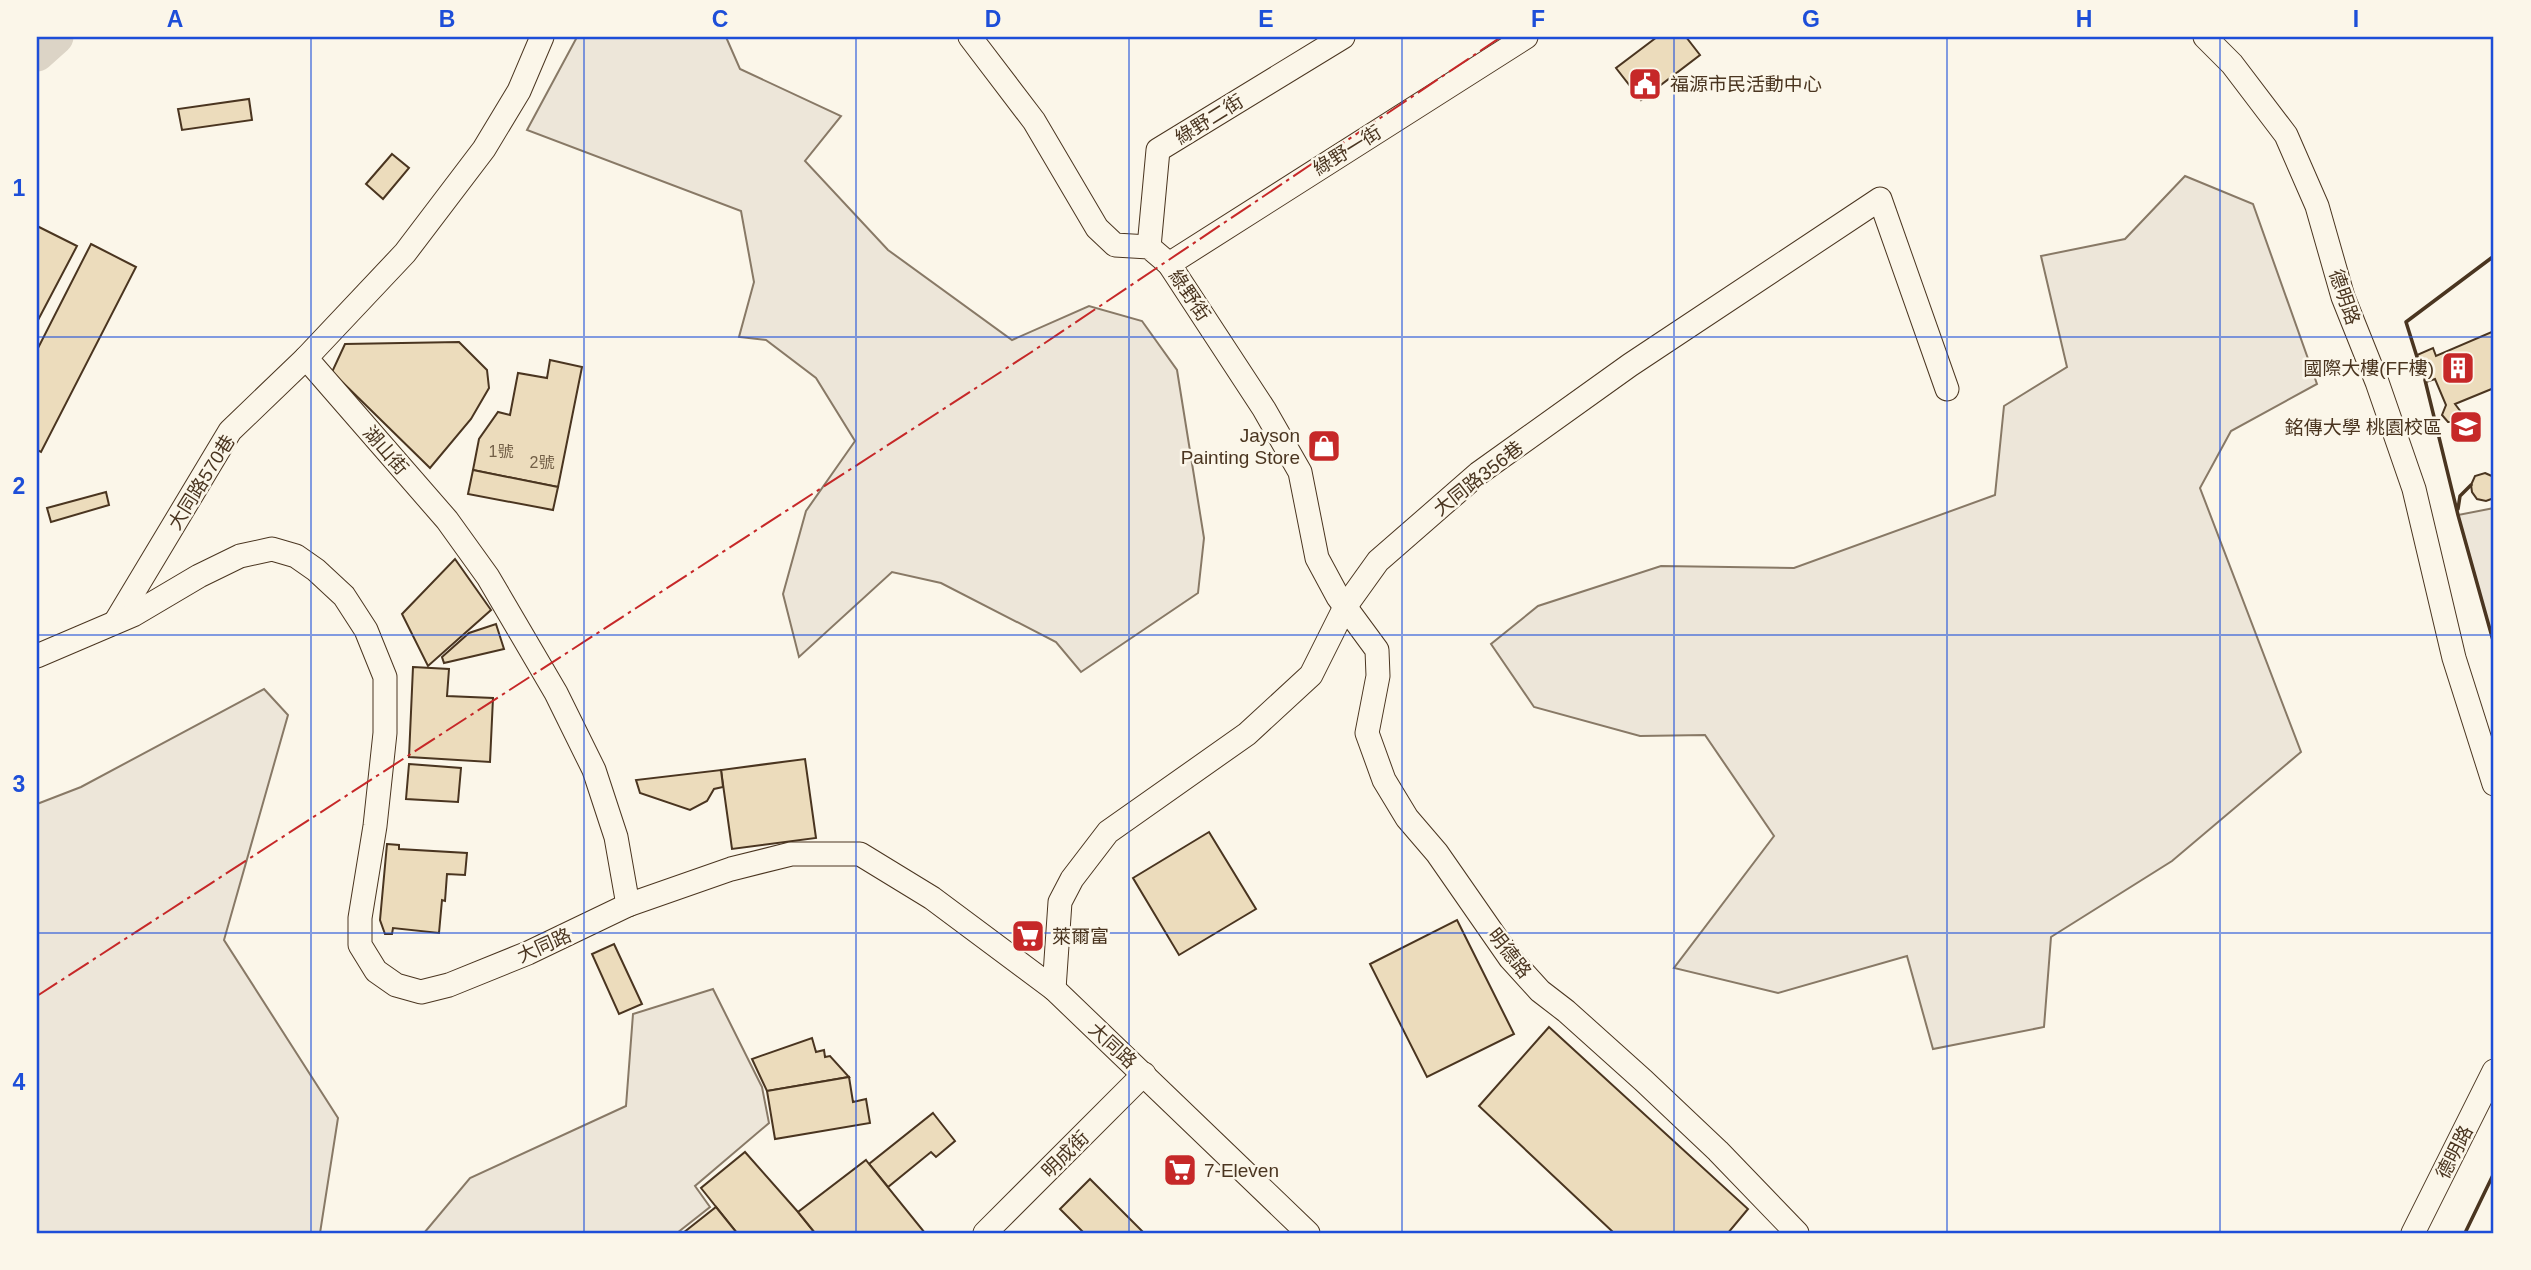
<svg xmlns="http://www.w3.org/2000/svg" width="2531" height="1270" viewBox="0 0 2531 1270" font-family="Helvetica,'Noto Sans TC',sans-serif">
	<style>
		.green { fill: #ede6d9; stroke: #887966; stroke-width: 2 }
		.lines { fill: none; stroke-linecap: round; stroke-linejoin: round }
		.river { stroke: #dcd4c6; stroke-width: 35 }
		.building { fill: #ecdcbc; stroke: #4a3520; stroke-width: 2 }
		.minor-casing { stroke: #4a3520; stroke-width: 25 }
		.minor { stroke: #fbf6e9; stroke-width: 23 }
		.wall { stroke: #4a3520; stroke-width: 3.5 }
		.power { stroke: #c62828; stroke-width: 2; stroke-dasharray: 24 5 3.5 5; stroke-linecap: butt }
		.grid { fill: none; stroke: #1d4ed8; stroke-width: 2; stroke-opacity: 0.55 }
		.labels { text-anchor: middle; stroke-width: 5; stroke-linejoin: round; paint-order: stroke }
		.number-label { font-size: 16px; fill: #725f47 }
		.poi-label { font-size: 19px; fill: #4a3520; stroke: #fbf6e9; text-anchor: start }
		.street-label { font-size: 19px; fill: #4a3520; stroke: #fbf6e9 }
		.neatline { fill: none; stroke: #1d4ed8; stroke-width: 2.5 }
		.grid-label { font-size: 23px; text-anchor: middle; font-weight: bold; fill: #1d4ed8 }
	</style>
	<rect width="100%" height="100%" fill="#fbf6e9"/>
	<g class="green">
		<path d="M577,37h149l14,32 101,47 -36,45 83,89 124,90 77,-34 53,15 35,49 27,168 -6,55 -117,79 -25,-30 -115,-59 -49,-11 -93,85 -16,-63 23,-83 49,-70 -39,-63 -50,-38 -27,-3 15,-55 -13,-71 -214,-81z"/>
		<path d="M2185,176l68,28 64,180 -86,47 -31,57 101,264 -129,109 -121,76 -7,90 -111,22 -26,-93 -129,37 -104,-25 100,-132 -69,-101 -65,1 -106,-29 -43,-63 47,-38 123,-40 133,2 201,-73 9,-89 63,-39 -26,-111 84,-17z"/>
		<path d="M2494,508v136l-36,-129z"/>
		<path d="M264,689l24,26 -64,225 114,178 -18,115h-283v-429l44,-17z"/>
		<path d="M713,989l49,98 7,36 -74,63 15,21 -33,26h-253l46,-55 156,-72 7,-92z"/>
	</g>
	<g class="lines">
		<path class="river" d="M37,54l19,-17"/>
	</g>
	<g class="building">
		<path d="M1657,37h29l14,18 -59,45 -25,-32z"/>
		<path d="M249,99l3,21 -70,10 -4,-21z"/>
		<path d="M392,154l17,14 -26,31 -17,-15z"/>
		<path d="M37,226l40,20 -40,76z"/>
		<path d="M91,244l45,23 -95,185 -4,-2v-100z"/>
		<path d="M2494,331v57l-39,16 6,8 -1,6 -3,4h-9l-6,-7 4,-10 -11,-26 -9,3 -9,-27 16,-7 3,8z"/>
		<path d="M459,342l28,28 2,18 -18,31 -41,49 -98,-96 13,-28z"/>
		<path d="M550,360l32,7 -24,120 -85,-17 6,-31 19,-27 12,3 8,-42 29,5z"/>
		<path d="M473,470l85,17 -5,23 -85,-16z"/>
		<path d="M2485,473l9,4v21l-8,3 -9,-2 -5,-7 -1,-7 4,-9z"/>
		<path d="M106,492l3,13 -58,17 -4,-14z"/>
		<path d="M455,559l36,51 -63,56 -26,-52z"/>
		<path d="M496,624l8,25 -60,14 -2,-6 27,-24z"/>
		<path d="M413,667l36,2 -2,27 46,2 -3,64 -81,-5z"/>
		<path d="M805,759l11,79 -84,11 -11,-79z"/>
		<path d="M409,764l52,4 -3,34 -52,-3z"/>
		<path d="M721,770l2,17 -9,2 -7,12 -17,9 -50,-17 -4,-13z"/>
		<path d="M1209,832l47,77 -77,46 -46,-77z"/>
		<path d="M387,844l12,1v4l68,4 -2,22 -18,-1 -2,27 -3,-1 -3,33 -46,-5 -1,6h-7l-5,-14z"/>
		<path d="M1457,920l57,114 -87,43 -57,-113z"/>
		<path d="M614,944l28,60 -23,10 -27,-60z"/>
		<path d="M1549,1027l199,182 -20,24h-114l-135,-127z"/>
		<path d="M812,1038l4,14 8,-2 1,7 5,-1 19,21 -82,14 -15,-32z"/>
		<path d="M849,1077l4,25 13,-3 4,24 -95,16 -8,-48z"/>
		<path d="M933,1113l22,28 -19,16 -5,-5 -43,35 -19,-23z"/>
		<path d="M745,1152l53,60 17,21h-78l-36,-45z"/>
		<path d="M866,1160l3,4 56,69h-110l-17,-21z"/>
		<path d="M1090,1179l54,54h-60l-24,-24z"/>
		<path d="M716,1207l21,26h-54z"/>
	</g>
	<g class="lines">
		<defs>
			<g id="minor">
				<path d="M542,37l-23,54 -35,58 -79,104 -99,105 141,162 41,57 68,116 38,77 22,67 12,68"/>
				<path d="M970,37l64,84 63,107 18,17 34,2 20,17 95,145 36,63 17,86 21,39 39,53 1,26 -11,57 17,47 23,38 30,35 73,105 30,33 26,20 78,70 74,70 79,82"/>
				<path d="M2205,37l27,27 54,71 31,71 26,91 34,85 37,107 40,169 40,126"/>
				<path d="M1149,247l9,-97 185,-113"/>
				<path d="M1169,264l357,-227"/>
				<path d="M116,621l114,-190 76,-73"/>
				<path d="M37,656l96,-41 66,-39 41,-20 32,-7 24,7 20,14 28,26 22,34 19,47v56l-10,93 -15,92v27l16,26 20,14 25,7 28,-7 79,-32 100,-48 103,-36 60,-15h69l72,44 122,91 254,244"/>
				<path d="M1054,989l6,-87 12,-23 36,-47 139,-98 64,-59 34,-68 33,-46 101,-88 151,-108 250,-166 67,190"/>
				<path d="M985,1233l159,-159"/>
				<path d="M2413,1233l81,-162"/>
			</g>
		</defs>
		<use href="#minor" class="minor-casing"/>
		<use href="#minor" class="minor"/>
		<g class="wall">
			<path d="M2417,357l-11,-35 88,-66"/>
			<path d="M2425,380l33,135 36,129"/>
			<path d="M2458,509l2,-13 11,-11"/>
			<path d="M2465,1233l29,-60"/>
		</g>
		<path class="power" d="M37,996l993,-643 471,-316"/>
	</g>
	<path class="grid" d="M311,37v1196M584,37v1196M856,37v1196M1129,37v1196M1402,37v1196M1674,37v1196M1947,37v1196M2220,37v1196M37,337h2457M37,635h2457M37,933h2457"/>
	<defs>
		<symbol id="civic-square" viewBox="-11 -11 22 22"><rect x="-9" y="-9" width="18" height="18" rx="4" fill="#c62828" stroke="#fbf6e9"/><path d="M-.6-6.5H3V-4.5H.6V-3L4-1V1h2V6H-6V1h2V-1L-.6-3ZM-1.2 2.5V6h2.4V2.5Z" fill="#fff"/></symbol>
		<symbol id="building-square" viewBox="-11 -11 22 22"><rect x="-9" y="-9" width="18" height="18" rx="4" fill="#c62828" stroke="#fbf6e9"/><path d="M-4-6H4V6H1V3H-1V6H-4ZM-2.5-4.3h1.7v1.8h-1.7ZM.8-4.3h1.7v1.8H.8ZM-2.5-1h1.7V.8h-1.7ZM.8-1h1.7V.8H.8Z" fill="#fff"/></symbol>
		<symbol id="university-square" viewBox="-11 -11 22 22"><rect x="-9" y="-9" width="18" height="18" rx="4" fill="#c62828" stroke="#fbf6e9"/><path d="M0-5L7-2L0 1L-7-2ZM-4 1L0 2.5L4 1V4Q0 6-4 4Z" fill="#fff"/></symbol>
		<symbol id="shop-square" viewBox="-11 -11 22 22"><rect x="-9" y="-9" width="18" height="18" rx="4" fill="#c62828" stroke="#fbf6e9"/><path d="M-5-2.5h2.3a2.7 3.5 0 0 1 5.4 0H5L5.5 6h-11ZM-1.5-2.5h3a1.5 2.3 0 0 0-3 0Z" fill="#fff"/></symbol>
		<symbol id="supermarket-square" viewBox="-11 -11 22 22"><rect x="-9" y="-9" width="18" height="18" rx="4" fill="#c62828" stroke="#fbf6e9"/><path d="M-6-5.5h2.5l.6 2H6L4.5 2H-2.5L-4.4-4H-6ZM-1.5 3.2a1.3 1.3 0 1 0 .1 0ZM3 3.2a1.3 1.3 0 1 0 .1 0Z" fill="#fff"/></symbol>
	</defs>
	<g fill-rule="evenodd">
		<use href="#civic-square" x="1626" y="65" width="38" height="38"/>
		<use href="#building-square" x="2439" y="349" width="38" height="38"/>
		<use href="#university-square" x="2447" y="408" width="38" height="38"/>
		<use href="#shop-square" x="1305" y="427" width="38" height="38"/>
		<use href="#supermarket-square" x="1009" y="917" width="38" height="38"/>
		<use href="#supermarket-square" x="1161" y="1151" width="38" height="38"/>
	</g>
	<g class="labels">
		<g class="number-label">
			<text x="501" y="457">1號</text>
			<text x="542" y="468">2號</text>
		</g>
		<g class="poi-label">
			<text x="1670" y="91">福源市民活動中心</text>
			<text x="2434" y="375" text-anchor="end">國際大樓(FF樓)</text>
			<text x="2442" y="434" text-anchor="end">銘傳大學 桃園校區</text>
			<text x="1300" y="442" text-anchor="end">Jayson<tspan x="1300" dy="22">Painting Store</tspan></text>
			<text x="1052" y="943">萊爾富</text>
			<text x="1204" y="1177">7-Eleven</text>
		</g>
		<g class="street-label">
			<text transform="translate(1209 119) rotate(-32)" y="7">綠野二街</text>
			<text transform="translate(1347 150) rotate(-32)" y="7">綠野一街</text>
			<text transform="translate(1190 295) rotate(56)" y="7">綠野街</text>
			<text transform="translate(2345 297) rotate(71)" y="7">德明路</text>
			<text transform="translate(386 450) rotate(49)" y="7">湖山街</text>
			<text transform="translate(1478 478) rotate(-38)" y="7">大同路356巷</text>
			<text transform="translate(201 482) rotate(-58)" y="7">大同路570巷</text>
			<text transform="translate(544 945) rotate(-24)" y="7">大同路</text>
			<text transform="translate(1510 953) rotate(52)" y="7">明德路</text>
			<text transform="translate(1113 1045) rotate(43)" y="7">大同路</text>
			<text transform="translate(2454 1152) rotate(-63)" y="7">德明路</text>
			<text transform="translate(1065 1154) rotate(-45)" y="7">明成街</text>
		</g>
	</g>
	<rect width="2531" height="1270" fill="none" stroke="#fbf6e9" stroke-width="77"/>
	<rect x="38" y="38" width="2454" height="1194" class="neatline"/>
	<g class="grid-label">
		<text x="175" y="27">A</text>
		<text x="447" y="27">B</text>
		<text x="720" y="27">C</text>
		<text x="993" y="27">D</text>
		<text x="1266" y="27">E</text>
		<text x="1538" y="27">F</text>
		<text x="1811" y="27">G</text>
		<text x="2084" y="27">H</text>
		<text x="2356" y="27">I</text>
		<text x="19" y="196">1</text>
		<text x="19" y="494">2</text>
		<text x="19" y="792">3</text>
		<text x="19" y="1090">4</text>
	</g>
</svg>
